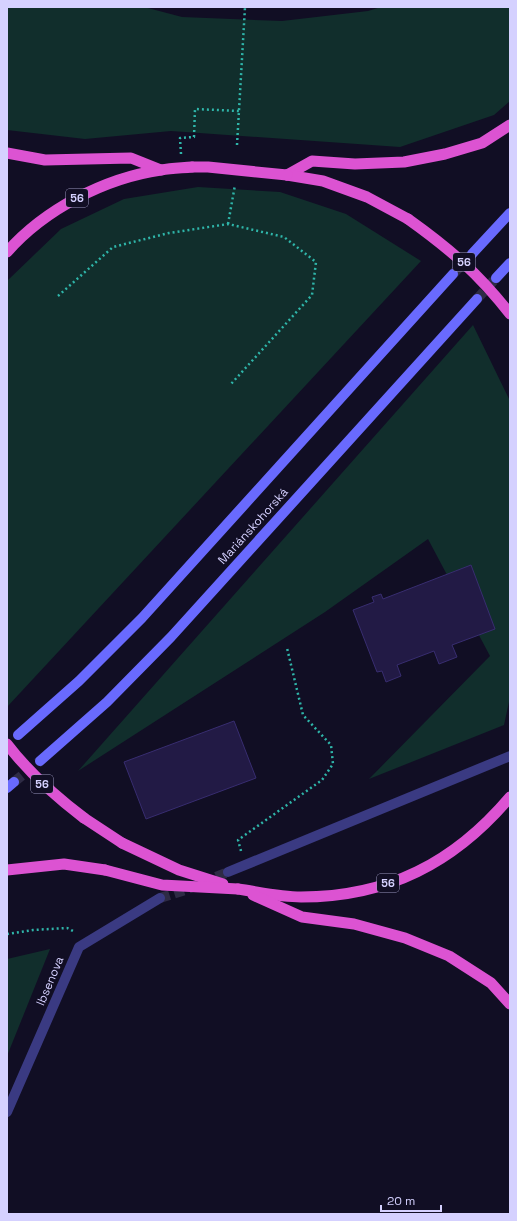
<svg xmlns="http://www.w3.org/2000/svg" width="517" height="1221" viewBox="0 0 517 1221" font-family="'Space Grotesk',sans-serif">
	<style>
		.green { fill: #112e2c }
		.building { fill: #221a45; stroke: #382d70 }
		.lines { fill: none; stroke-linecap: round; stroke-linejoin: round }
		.minor-tunnel { stroke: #2e2b45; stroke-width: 10; stroke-dasharray: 10 5; stroke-linecap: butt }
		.secondary-tunnel { stroke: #2e2b45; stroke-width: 10; stroke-dasharray: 10 5; stroke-linecap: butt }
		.path { stroke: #2fb5a9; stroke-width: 2.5; stroke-dasharray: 2 3; stroke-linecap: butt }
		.minor { stroke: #3a3a82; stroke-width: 10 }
		.secondary { stroke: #696afe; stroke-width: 10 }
		.trunk { stroke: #dc53d2; stroke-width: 11 }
		.trunk-bridge { stroke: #dc53d2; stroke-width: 11 }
		.labels { text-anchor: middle; stroke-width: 3.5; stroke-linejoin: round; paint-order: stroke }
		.shield { fill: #110e24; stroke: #9a96bd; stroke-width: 1 }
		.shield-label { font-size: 11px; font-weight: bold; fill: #d5d1ff }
		.street-label { font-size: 12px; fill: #d5d1ff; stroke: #110e24 }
	</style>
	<rect width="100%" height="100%" fill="#110e24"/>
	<g class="green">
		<path d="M7,7h137l38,10 100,4 86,-10 13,-4h129v94l-16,14 -94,32 -229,-16 -86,8 -78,-9z"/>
		<path d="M198,187l82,5 66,22 75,47 -414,446v-426l54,-52 63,-30z"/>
		<path d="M473,325l37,76v296l-6,28 -135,54 121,-123 -62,-117 -103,73 -247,159z"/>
		<path d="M50,949l-43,107v-97z"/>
	</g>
	<g class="building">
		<path d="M471,565l24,64 -43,16 5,12 -18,7 -5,-13 -37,14 4,11 -15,6 -4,-11 -5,1 -24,-62 21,-8 -2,-5 9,-3 2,5z"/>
		<path d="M234,721l22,57 -110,41 -22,-57z"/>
	</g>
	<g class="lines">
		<path class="minor-tunnel" d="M160,898l25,-8 43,-18"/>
		<g class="secondary-tunnel">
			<path d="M453,274l19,-20"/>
			<path d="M477,299l19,-21"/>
			<path d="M14,782l26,-21"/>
		</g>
		<g class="path">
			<path d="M237,145l8,-138"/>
			<path d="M181,154l-1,-16 14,-1 1,-28 44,2"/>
			<path d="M228,224l7,-39"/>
			<path d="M58,296l55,-49 56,-14 59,-9 56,13 32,25 -4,33 -81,89"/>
			<path d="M241,851l-3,-11 84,-60 11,-16 -2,-19 -28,-30 -16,-67"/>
			<path d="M7,934l26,-4 34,-2 8,4"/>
		</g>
		<g class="minor">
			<path d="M228,872l282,-116"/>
			<path d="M7,1112l72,-165 81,-49"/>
		</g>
		<g class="secondary">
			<path d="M472,254l38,-41"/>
			<path d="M496,278l14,-15"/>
			<path d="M18,735l61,-54 63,-63 311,-344"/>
			<path d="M40,761l67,-59 64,-65 306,-338"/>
			<path d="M7,788l7,-6"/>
		</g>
		<g class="trunk">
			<path d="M7,153l38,7 86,-2 30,12"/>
			<path d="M287,175l25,-14 43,3 49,-2 41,-8 37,-11 28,-18"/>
			<path d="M287,175l36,6 44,16 41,22"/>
			<path d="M7,252c38,-43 98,-74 154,-82 11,-2 21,-2 31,-3"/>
			<path d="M84,818l38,25"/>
			<path d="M7,870l57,-6 41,6"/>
			<path d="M238,889c21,3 42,8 63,8 87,0 153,-34 209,-100"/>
			<path d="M253,895l49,22 52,7 51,14 44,18 42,27 19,21"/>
		</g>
		<g class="trunk-bridge">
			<path d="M192,167h16l79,8"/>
			<path d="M408,219c42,30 71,55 102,95"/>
			<path d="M7,744c22,29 48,52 77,74"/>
			<path d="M122,843l57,27 44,14"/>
			<path d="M105,870l57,15 76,4"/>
		</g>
	</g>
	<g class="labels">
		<g class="shield">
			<rect x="66" y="189" width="22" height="18" rx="3"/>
			<rect x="453" y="253" width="22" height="18" rx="3"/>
			<rect x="31" y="775" width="22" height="18" rx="3"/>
			<rect x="377" y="874" width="22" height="18" rx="3"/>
		</g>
		<g class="shield-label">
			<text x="77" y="202">56</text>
			<text x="464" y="266">56</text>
			<text x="42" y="788">56</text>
			<text x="388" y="887">56</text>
		</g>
		<g class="street-label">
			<text transform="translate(253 526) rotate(-48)" y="4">Mariánskohorská</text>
			<text transform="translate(50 981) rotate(-67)" y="4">Ibsenova</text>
		</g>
	</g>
	<rect width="517" height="1221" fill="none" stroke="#d5d1ff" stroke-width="16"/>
	<path d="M381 1205v6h60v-6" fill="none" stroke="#d5d1ff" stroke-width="2"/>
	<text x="387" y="1205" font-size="12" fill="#d5d1ff" stroke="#110e24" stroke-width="3" paint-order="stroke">20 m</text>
</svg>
